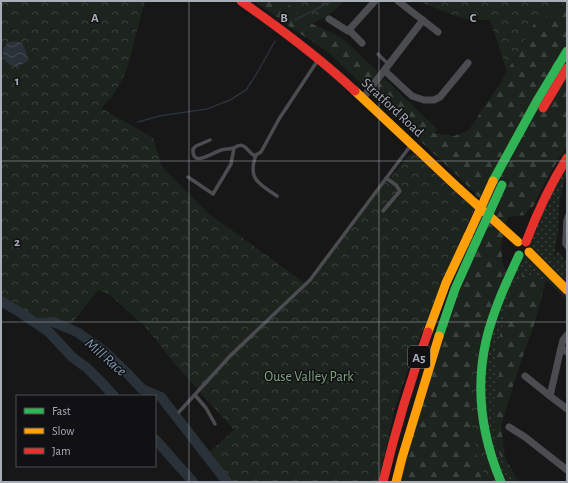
<svg xmlns="http://www.w3.org/2000/svg" width="568" height="483" viewBox="0 0 568 483" font-family="'Alegreya Sans',sans-serif">
	<style>
		.grass { fill: url(#grass-dots) }
		.forest { fill: url(#forest-firs) }
		.park { fill: url(#park-crowns) }
		.water { fill: url(#water-waves) }
		.lines { fill: none; stroke-linecap: round; stroke-linejoin: round }
		.stream { stroke: #2a3239; stroke-width: 1.5 }
		.river { stroke: #2a3239; stroke-width: 10 }
		.lane { stroke: #4b4c50; stroke-width: 3.5 }
		.street { stroke: #4b4c50; stroke-width: 7 }
		.fast { stroke: #30b455; stroke-width: 9 }
		.slow { stroke: #ff9f0a; stroke-width: 9 }
		.jam { stroke: #e5322d; stroke-width: 9 }
		.fast-bridge { stroke: #30b455; stroke-width: 9 }
		.slow-bridge { stroke: #ff9f0a; stroke-width: 9 }
		.grid { fill: none; stroke: #a8adb8; stroke-width: 1; stroke-opacity: 0.55 }
		.labels { text-anchor: middle; stroke-width: 3; stroke-linejoin: round; paint-order: stroke }
		.shield { fill: #111113; stroke: #7b7e86; stroke-width: 1 }
		.shield-label { font-size: 13px; font-weight: bold; fill: #a8adb8 }
		.street-label { font-size: 14px; fill: #a8adb8; stroke: #111113 }
		.park-label { font-size: 14px; fill: #7fa381; stroke: #111113 }
		.water-label { font-size: 15px; font-style: italic; fill: #7f9bb3; stroke: #111113 }
		.grid-label { font-size: 13px; text-anchor: middle; font-weight: bold; fill: #a8adb8; stroke: #111113; stroke-width: 3; stroke-linejoin: round; paint-order: stroke }
	</style>
	<defs>
		<pattern id="grass-dots" width="8" height="8" patternUnits="userSpaceOnUse"><rect width="8" height="8" fill="#1d241e"/><path d="M2 2h.1M6 6h.1" fill="none" stroke="#3b413d" stroke-width="1.8" stroke-linecap="round"/></pattern>
		<pattern id="forest-firs" width="22" height="20" patternUnits="userSpaceOnUse"><rect width="22" height="20" fill="#1d241e"/><path d="M5 1l3.5 6h-7zM16 11l3.5 6h-7z" fill="#3b413d"/></pattern>
		<pattern id="park-crowns" width="20" height="18" patternUnits="userSpaceOnUse"><rect width="20" height="18" fill="#1d241e"/><path d="M2 6a3 3 0 1 1 6 0M12 15a3 3 0 1 1 6 0" fill="none" stroke="#3b413d"/></pattern>
		<pattern id="water-waves" width="16" height="10" patternUnits="userSpaceOnUse"><rect width="16" height="10" fill="#2a3239"/><path d="M0 5q4-4 8 0t8 0" fill="none" stroke="#464d54"/></pattern>
	</defs>
	<rect width="100%" height="100%" fill="#171717"/>
	<path class="grass" d="M567,158v18l-3,6 -5,23 -1,28 -5,27 5,-9 9,12v37l-21,-20 -23,-5 -19,47 -8,25 3,27 -4,18 -1,20 1,32 18,33h3l3,5h-18l-18,-59 4,-82 35,-85 5,-2 3,-6 -2,-5z"/>
	<g class="forest">
		<path d="M254,1h31l19,19 38,18 37,35 -13,15 -38,-36 -35,-23z"/>
		<path d="M566,1h1v145c-13,20 -24,39 -34,61l-4,2 -4,6 -17,2 -7,29 1,6v10l3,7 -28,77v112l11,24h-88l79,-284 -20,-21 -42,-39 2,-1 -47,-44 12,-15 54,52 -6,3 22,3 15,-6 11,-17 20,-29 33,-59 30,-20z"/>
		<path d="M523,275l23,5 -11,42 -18,51 -16,53 4,32 11,19h-3l-9,-13 -9,-20 -1,-32 1,-20 4,-18 -4,-9 1,-18 8,-25 6,-29z"/>
	</g>
	<g class="park">
		<path d="M1,1h144l-19,71 -12,22 -13,14 52,30 9,29 46,46 98,71 71,-94 15,-14 16,-20 5,-3 61,56 -61,145 -18,54 -16,74h-152l-21,-27 28,-25 -58,-65 -33,-41 -33,-29 -12,-5 -33,42 -13,-7 -51,-19z"/>
		<path d="M285,1h60l-18,15 -15,8 -8,-4z"/>
		<path d="M418,1h148l-3,4 -30,20 -26,46 -17,-51h-20l-12,-3z"/>
		<path d="M505,269l7,3 -16,37 -15,90 20,83h-13l-11,-24 -9,-63 9,-49z"/>
	</g>
	<path class="water" d="M13,41c0,0 6,1 7,1 6,4 7,13 8,19l-9,5c-3,0 -7,0 -10,-2 -6,-4 -9,-15 -2,-20 1,-2 4,-2 6,-3z"/>
	<g class="lines">
		<g class="stream">
			<path d="M295,20l37,-19"/>
			<path d="M138,122l21,-6 48,-7 23,-9 16,-10 11,-17 18,-32"/>
		</g>
		<g class="river">
			<path d="M1,301l20,12 28,19 23,25 15,11 16,16 11,12"/>
			<path d="M38,323l15,-1 24,10 27,19 23,22 15,16 19,8 66,85"/>
			<path d="M155,439l38,43"/>
		</g>
		<g class="lane">
			<path d="M378,54l10,10"/>
			<path d="M210,140l-14,6 -3,3c-1,19 19,4 28,1 4,-1 8,-1 13,-2"/>
			<path d="M188,177l25,17 18,-30 3,-16c10,-7 12,1 19,7h3"/>
			<path d="M277,196c-18,-12 -30,-17 -21,-41l5,-3 18,-33 39,-59"/>
			<path d="M383,211l17,-20 -4,-6 -10,-7"/>
			<path d="M567,215l-2,6 -1,23 3,4"/>
			<path d="M195,395l11,13 9,16"/>
			<path d="M179,412l52,-57 79,-75 101,-135"/>
		</g>
		<g class="street">
			<path d="M398,1l40,31"/>
			<path d="M329,19l19,12 27,-30"/>
			<path d="M349,30l13,13"/>
			<path d="M385,71l27,25 12,4h10l6,-3 28,-34"/>
			<path d="M363,98l60,-78"/>
			<path d="M561,348l2,-8 4,-5"/>
			<path d="M525,376l25,20 11,-48 6,4"/>
			<path d="M550,396l17,13"/>
			<path d="M509,427l16,10 42,33"/>
		</g>
		<g class="fast">
			<path d="M493,181l45,-82 29,-48"/>
			<path d="M439,336l16,-47 21,-47"/>
			<path d="M501,482c-19,-45 -26,-92 -15,-141 7,-30 20,-58 33,-86"/>
		</g>
		<g class="slow">
			<path d="M355,91l101,95 62,56"/>
			<path d="M529,252l38,38"/>
			<path d="M428,332l18,-49 22,-47"/>
			<path d="M396,482l6,-24 37,-122"/>
		</g>
		<g class="jam">
			<path d="M241,1c40,28 78,56 114,90"/>
			<path d="M543,108l24,-40"/>
			<path d="M526,242c11,-29 24,-57 41,-84"/>
			<path d="M383,482c12,-50 27,-101 45,-150"/>
		</g>
		<path class="fast-bridge" d="M476,242l26,-57"/>
		<path class="slow-bridge" d="M468,236l25,-55"/>
	</g>
	<path class="grid" d="M189,1v481M379,1v481M1,161h566M1,322h566"/>
	<g class="labels">
		<rect class="shield" x="408" y="346" width="22" height="22" rx="3"/>
		<g class="shield-label">
			<text x="419" y="362">A5</text>
		</g>
		<g class="street-label">
			<text transform="translate(393 107) rotate(43)" y="5">Stratford Road</text>
		</g>
		<g class="park-label">
			<text x="309" y="381">Ouse Valley Park</text>
		</g>
		<g class="water-label">
			<text transform="translate(106 357) rotate(41)" y="5">Mill Race</text>
		</g>
	</g>
	<g class="grid-label">
		<text x="95" y="22">A</text>
		<text x="284" y="22">B</text>
		<text x="473" y="22">C</text>
		<text x="17" y="85">1</text>
		<text x="17" y="246">2</text>
	</g>
	<rect width="568" height="483" fill="none" stroke="#a8adb8" stroke-width="4"/>
	<rect x="16" y="395" width="140" height="72" fill="#111113" stroke="#4d4f55"/>
	<rect x="24" y="408" width="20" height="6" fill="#30b455" stroke="#4d4f55"/>
	<text x="52" y="415" font-size="12" fill="#a8adb8">Fast</text>
	<rect x="24" y="428" width="20" height="6" fill="#ff9f0a" stroke="#4d4f55"/>
	<text x="52" y="435" font-size="12" fill="#a8adb8">Slow</text>
	<rect x="24" y="448" width="20" height="6" fill="#e5322d" stroke="#4d4f55"/>
	<text x="52" y="455" font-size="12" fill="#a8adb8">Jam</text>
</svg>
